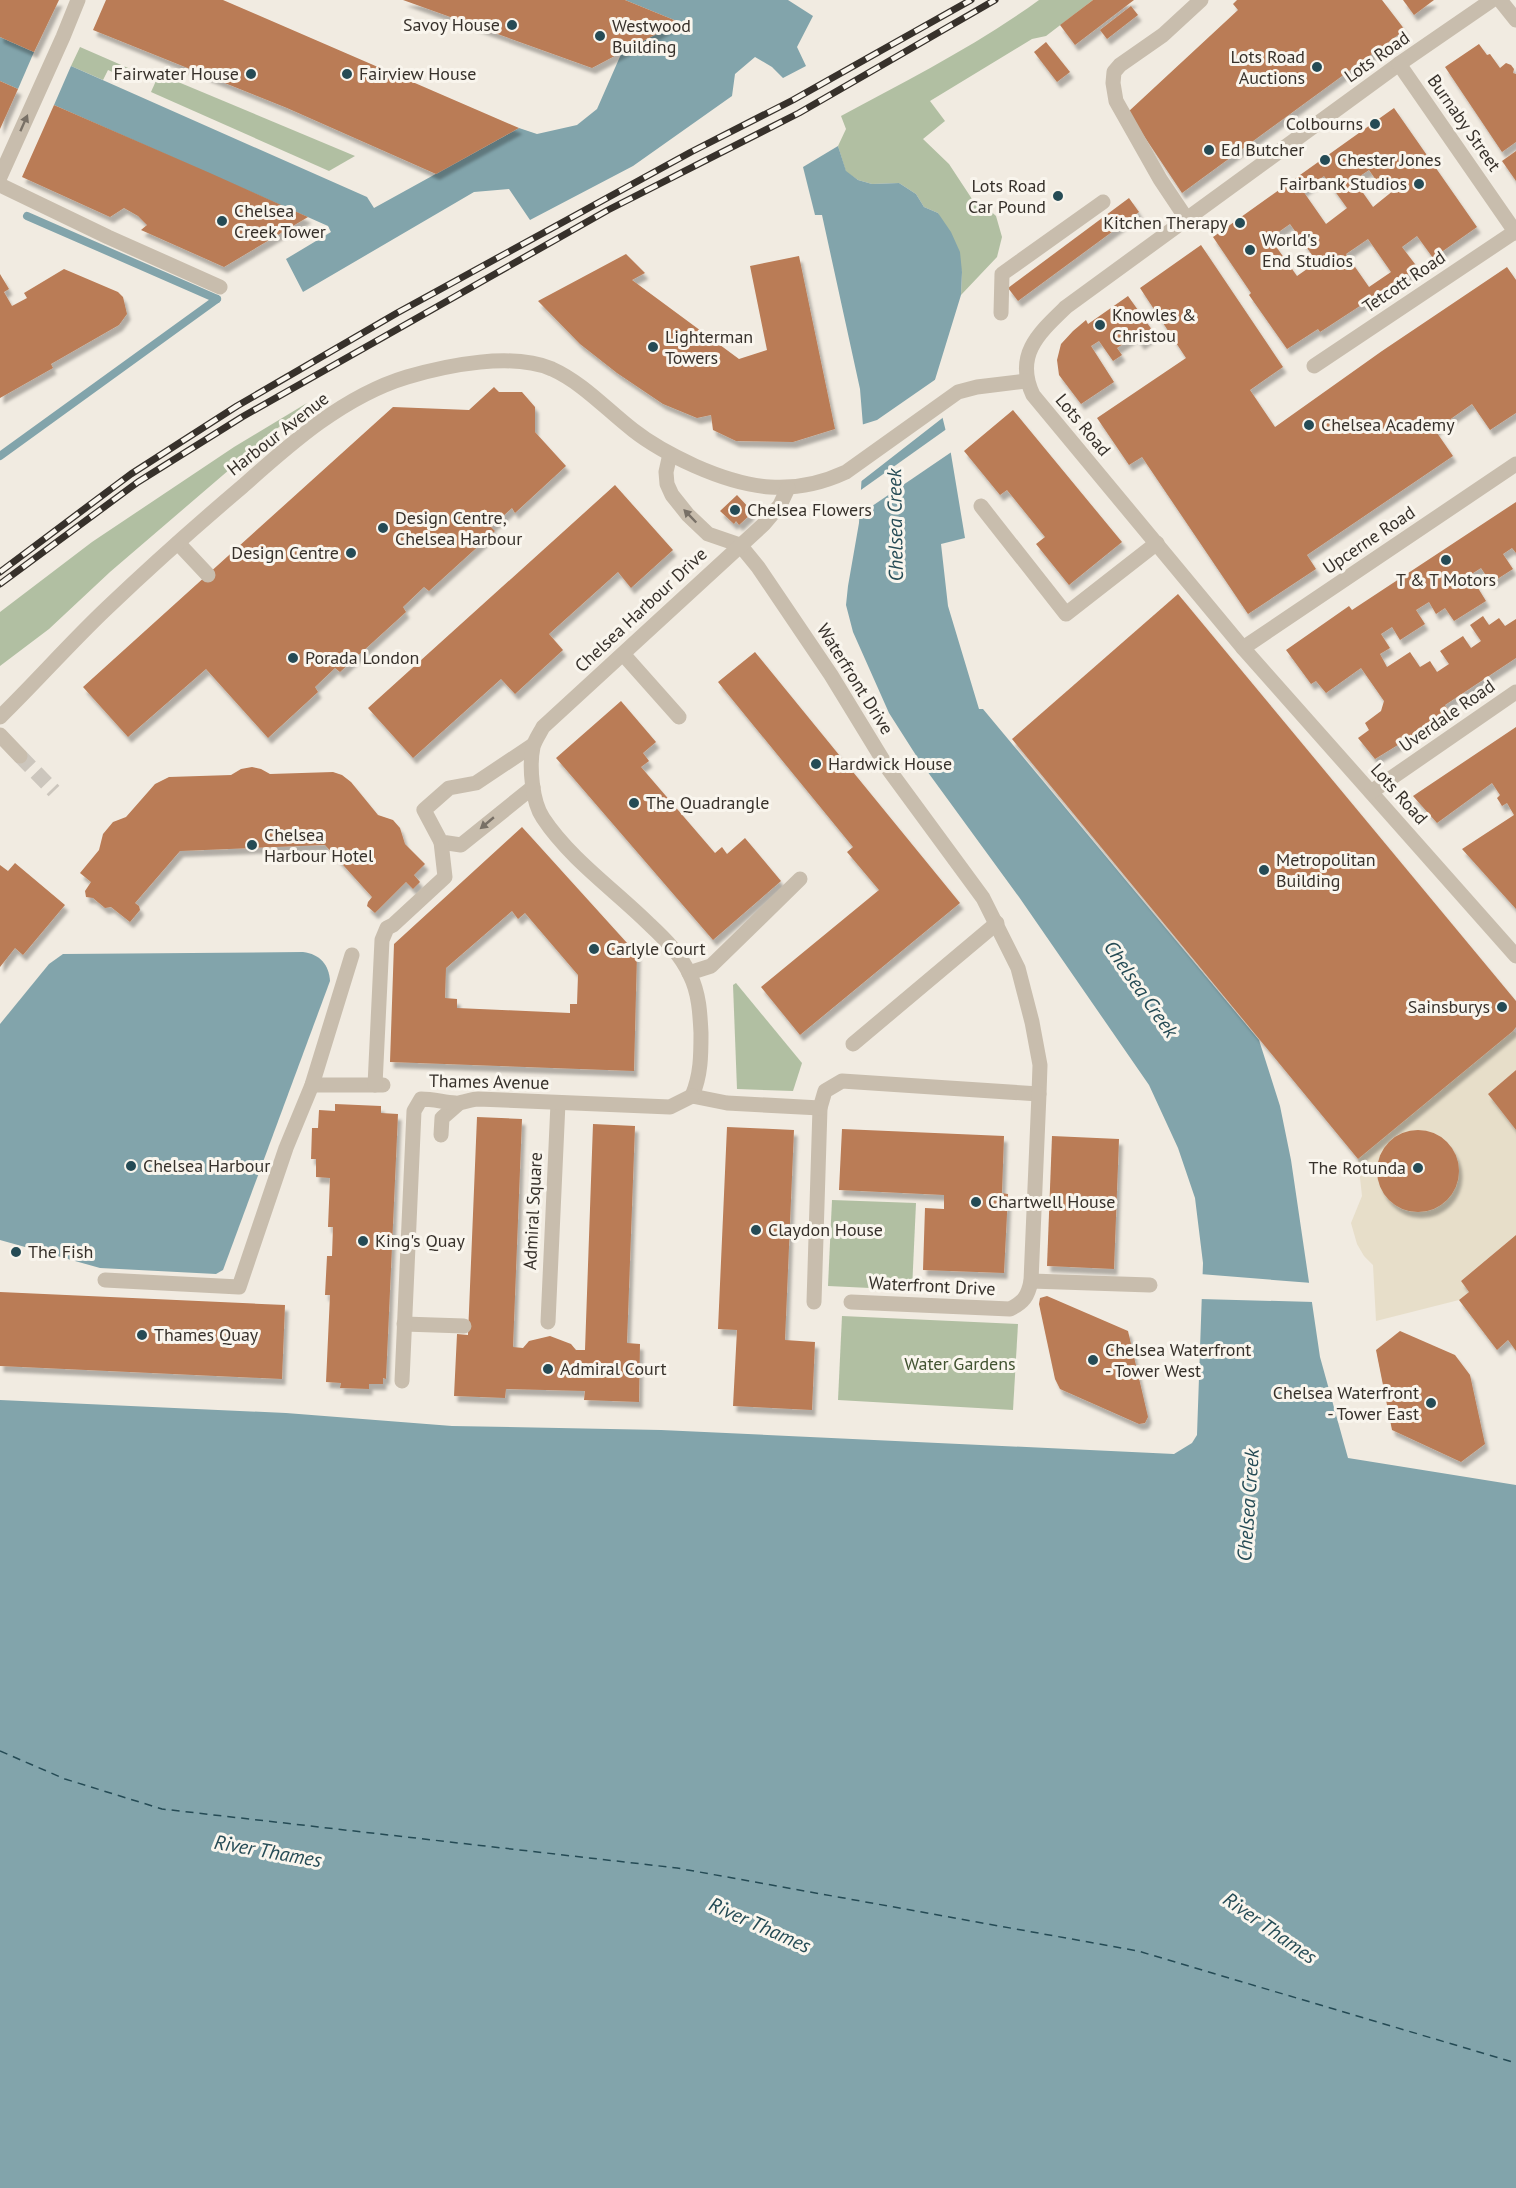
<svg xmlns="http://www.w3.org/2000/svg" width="1516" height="2188" viewBox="0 0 1516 2188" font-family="'PT Sans',sans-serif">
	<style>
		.green { fill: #b1bfa2 }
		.plaza { fill: #e7dec9 }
		.water { fill: #82a4ab }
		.pier { fill: #f1ebe1 }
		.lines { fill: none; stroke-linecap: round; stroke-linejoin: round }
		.stream { stroke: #82a4ab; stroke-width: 8 }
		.ferry { stroke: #254b55; stroke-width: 1.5; stroke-dasharray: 8 6; stroke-linecap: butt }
		.building { fill: #ba7c56; fill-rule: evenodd; filter: url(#shadow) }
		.minor-tunnel { stroke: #ccc6bd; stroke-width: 15; stroke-dasharray: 15 8; stroke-linecap: butt }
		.minor { stroke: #c8bdad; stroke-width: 15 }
		.rail-casing { stroke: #37312b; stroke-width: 7 }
		.rail { stroke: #f9f5ed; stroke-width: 4.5; stroke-dasharray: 14; stroke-linecap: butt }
		.oneway { fill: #787066 }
		.poi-dot { fill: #254b55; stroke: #f9f5ed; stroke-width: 2 }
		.labels { text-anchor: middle; stroke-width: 6; stroke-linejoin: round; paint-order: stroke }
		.poi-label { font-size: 18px; fill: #37312b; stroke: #f9f5ed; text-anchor: start }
		.street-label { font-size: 18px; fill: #37312b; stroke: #f9f5ed }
		.park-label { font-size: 18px; fill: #425331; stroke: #f9f5ed }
		.water-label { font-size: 20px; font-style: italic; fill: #254b55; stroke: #f9f5ed }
	</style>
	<defs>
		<filter id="shadow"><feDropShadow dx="3.5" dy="6" stdDeviation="1.5" flood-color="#0004"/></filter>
	</defs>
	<rect width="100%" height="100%" fill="#f1ebe1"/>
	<g class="green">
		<path d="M1039,0h54l-47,36 -14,3 -102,62 15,20 -22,18 26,25 25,38 11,4 11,10 6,21 -5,20 -36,38 1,-23 -24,-59 -14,-6 -8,-13 -17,-11 -27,1 -14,-4 -12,-8 -8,-26 8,-17 -5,-13c67,-36 136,-71 198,-116z"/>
		<path d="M80,47l62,27 -2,5 -10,-4 -3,7 -6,-3v-3l-13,-6 -5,10 -32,-14z"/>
		<path d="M159,74l196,82 -26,15 -178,-79z"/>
		<path d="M307,403l-197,169 -61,57 -49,37v-54l92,-70 142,-95z"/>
		<path d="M736,983l66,80 -9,28 -56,-2 -4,-104z"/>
		<path d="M832,1200l84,3 -4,87 -84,-4z"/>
		<path d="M842,1316l176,8 -5,86 -175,-10z"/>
	</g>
	<path class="plaza" d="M1513,1031l3,2v37l-28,24 28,36v105l-55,46 8,11 -10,8 -83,21 -3,-56 -9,-9 -7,-12 -6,-21 11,-27 -4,-37z"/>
	<g class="water">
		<path d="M625,0h163l25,16 -16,31 9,19 -23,12 -11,-11 -17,-10 -20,17 -3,22 -99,70 -103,54 -21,-31 -35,3 -171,100 -17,-33 45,-27 -3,-6 -274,-121 17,-39 296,131 7,11 145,-80 18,6 40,-9 20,-16 25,-57 57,-30z"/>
		<path d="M0,37l34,15 -16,37 -18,-8z"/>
		<path d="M838,146l8,25 12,9 14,4 27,-1 17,11 8,13 14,6 13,19 9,20 2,20 -1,23 -27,88 16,65 15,90 -24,6 7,62 31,103h4l276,331 21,66 11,54 29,197 28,101 168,27v703h-1516v-788l286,13 166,13 209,4 513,24 18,-11 5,-8 6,-172 -8,-65 -17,-50 -29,-63 -130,-188 -100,-137 -30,-47 -36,-81 -7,-27 2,-19 11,-63 5,-85 -4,-49 -38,-174h-7l-12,-48z"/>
		<path d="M303,952c17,2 26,13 27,29l-107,289 -7,4 -116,-6 -100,-28v-216l49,-60 14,-10z"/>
	</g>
	<g class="pier">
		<path d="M939,377l-2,6 8,33 -86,67 2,-58 16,-5z"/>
		<path d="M948,428l5,23 -97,66 2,-25z"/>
		<path d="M1200,1274l112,9 2,19 -114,-3z"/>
	</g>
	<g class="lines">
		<g class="stream">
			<path d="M27,216l190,83"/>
			<path d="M0,456l217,-157"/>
		</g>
		<path class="ferry" d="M0,1751l65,28 97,30 515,59 461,83 378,112"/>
	</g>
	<g class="building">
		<path d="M0,0h59l-25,52 -34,-15z"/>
		<path d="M106,0h117l296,128 -83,46 -149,-66 -194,-78z"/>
		<path d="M403,0h222l54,22 -87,46z"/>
		<path d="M1093,0h41l-59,45 -15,-20z"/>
		<path d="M1237,0h145l23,30 -223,163 -54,-81 110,-102 -5,-6z"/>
		<path d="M1403,0h31l-20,15z"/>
		<path d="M1131,6l7,9 -31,24 -7,-9z"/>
		<path d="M1046,42l24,30 -13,10 -23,-30z"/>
		<path d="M1479,44l8,11 3,-1 10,14 6,-5 5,2 3,4 -1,4 3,1v68l-14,10 -57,-85z"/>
		<path d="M0,81l18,8 -18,40z"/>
		<path d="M54,105l156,68 98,44 -84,50 -83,-37 6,-5 -9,-9 -14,-8 -14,9 -88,-40z"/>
		<path d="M1394,108l83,119 -44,31 -16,-22 -15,11 16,21 -98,64 -2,-3 -31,20 -38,-54 2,-2 -38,-56zM1369,170l12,17 7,-6 6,9 -21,17 -19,-27zM1324,176l23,32 -21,16 -23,-33zM1290,224l27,38 -20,14 -27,-38zM1368,239l23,33 -22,15 -23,-33z"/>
		<path d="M1516,151v30l-14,-20z"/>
		<path d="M1129,198l10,14 -121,89 -10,-13z"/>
		<path d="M1201,245l82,122 -33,23 25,37 107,-76 125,-84 9,13v133l-26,17 -18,-26 -37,26 18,26 -146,99 9,14 -68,45 -106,-157 -13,8 -32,-47 89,-60 -46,-70z"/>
		<path d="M626,254l19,19 -13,7 107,79 28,-9 -17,-84 49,-10 36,173 -42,13 -57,-1 -23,-11 -2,-15 -14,3 -34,-14 -46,-31 -37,-29 -42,-43z"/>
		<path d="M64,269l54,23 5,5 4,17 -8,11 -68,39 2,4 -53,30v-124l9,15 -5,3 8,14 15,-8 -3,-5z"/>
		<path d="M1128,296l27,38 -14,10 -6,-8 -18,12 5,7 -9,6 -14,-20 -8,5 23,36 -33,22 -22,-29 -2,-15 4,-16 12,-13 13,-11 2,4z"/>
		<path d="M494,387l5,5h23l13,15v25l31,34 -51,47 -3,-5 -21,19 4,4 -66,60 -5,-4 -21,20 3,5 -66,60 -5,-4 -20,19 3,5 -50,46 -62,-69 -78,68 -45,-50 310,-280 76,3z"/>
		<path d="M1013,410l109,132 -53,43 -33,-41 9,-7 -38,-47 -7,5 -36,-44z"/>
		<path d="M615,485l58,65 -42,38 -13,-16 -69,62 14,16 -48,44 -14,-15 -88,79 -45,-50z"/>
		<path d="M737,495l14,15 -2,2 2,2 -12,11 -3,-4 -2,3 -14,-13z"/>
		<path d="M1516,502v51l-4,-5 -9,6 10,15 -22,14 -10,-15 -11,7 16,26 -32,20 -9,-13 -9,6 -7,-12 -13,8 9,14 -25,16 -8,-13 -11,7 9,14 -10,6 7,13 23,-15 10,15 10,-6 7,11 12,-8 -9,-13 23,-15 8,12 10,-7 -11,-16 13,-9 6,9 10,-7 6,8 11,-7v39l-71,47 5,8 -75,46 -17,-21 11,-8 -4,-7 16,-12 3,-10 -23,-33 -35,25 -10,-12 -5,3 -25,-34 63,-44 3,4z"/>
		<path d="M1178,594l338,407v26l-3,4 -155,128 -346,-420z"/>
		<path d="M755,652l205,251 -160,132 -39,-48 118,-97 -32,-38 6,-5 -135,-165z"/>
		<path d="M621,701l35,41 -13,11 6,8 -8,6 74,86 7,-6 5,7 18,-16 36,43 -68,59 -157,-182z"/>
		<path d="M1516,727v182l-54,-60 52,-34 -7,-12 -5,3 -5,-8 3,-3 -8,-12 -55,40 -24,-27z"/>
		<path d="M252,767l9,2 9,5 63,-2 9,3 9,7 27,33 15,5 7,8 5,16 20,20 -11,11 6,7 -7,7 -7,-7 -31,31 -8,-7 1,-4 4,-5 -47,-52 -145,6 -45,52 4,3 1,4 -10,12 -19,-15 -6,1 -12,-10 -7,-1 -1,-6 6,-9 -11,-9 19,-23 4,-16 10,-12 13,-5 29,-33 14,-7 62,-2 10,-6z"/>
		<path d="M522,827l115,127 -3,117 -244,-9 4,-118zM512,911l6,8 7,-6 53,62 -1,29h-7v9l-113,-5v-9l-12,-1 1,-30z"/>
		<path d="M15,863l50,42 -42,50 -8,-7 -15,19v-102l8,6z"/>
		<path d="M1516,1070v60l-28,-36z"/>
		<path d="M335,1104l46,2v7l17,1 -12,265 -3,-1v6h-14v5l-29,-1 1,-5 -15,-1 4,-87h-5l2,-39h5l1,-29h-5l2,-49 -14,-1v-18h-5l1,-31h6l1,-18 16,1z"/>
		<path d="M477,1117l45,2 -9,228 10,1 6,-7 21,-5 21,8 5,6h9l8,-226 42,2 -8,217 13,1 -1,58 -55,-2 1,-9 -79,-2 -1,9 -51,-2 3,-62 11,1z"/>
		<path d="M727,1127l67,3 -9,210 30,2 -3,68 -79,-4 4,-76 -19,-1z"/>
		<path d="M842,1129l162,7 -2,57 6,1 -4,79 -81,-3 2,-62 19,1v-14l-105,-5z"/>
		<circle cx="1418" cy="1171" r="41"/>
		<path d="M1052,1136l67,3 -5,130 -67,-3z"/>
		<path d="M1516,1235v116l-8,-11 -11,10 -38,-50 10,-8 -8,-11z"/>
		<path d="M0,1292l285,13 -3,74 -282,-13z"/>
		<path d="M1047,1296l81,35 20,86 -3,6 -6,1 -79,-35 -5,-10 -16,-75 1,-6z"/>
		<path d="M1400,1331l55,24 15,20 15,69 -24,18 -69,-32 -16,-80z"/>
	</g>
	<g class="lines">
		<path class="minor-tunnel" d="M20,756l34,35"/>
		<g class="minor">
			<path d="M1492,0l-93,64 -333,243c-27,26 -52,48 -33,88l210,253 273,308"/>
			<path d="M1500,0l16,20"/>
			<path d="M1399,64l117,169"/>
			<path d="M0,177l63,-140 15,-37"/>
			<path d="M0,185l108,52 112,50"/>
			<path d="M1186,218l-26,-39 -44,-78 -3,-18 1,-11 6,-7 43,-30 38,-35"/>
			<path d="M1001,313l1,-39 101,-72"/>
			<path d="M1314,366l202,-135"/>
			<path d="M670,454l-4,18 1,12 5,11 16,20 20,19 32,11 18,22 73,108 58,95 94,128 35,70 14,54 8,43 -1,29 -197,-13 -17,10 -5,17 -6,194"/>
			<path d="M981,506l85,108 91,-71"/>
			<path d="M178,543l30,32"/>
			<path d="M1243,648l273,-184"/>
			<path d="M623,654l56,63"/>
			<path d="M0,717c36,-35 70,-74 107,-109 44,-42 90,-83 136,-122 48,-43 101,-90 164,-109 41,-12 105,-25 145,-8 31,14 55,41 81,61 19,15 40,26 62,36 52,23 97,31 151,6l112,-80 19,-5 49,-6"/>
			<path d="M0,735l20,21"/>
			<path d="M533,787l-72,58 -20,-3 -17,-32 25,-22 27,-5 57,-38"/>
			<path d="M1371,792l145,-100"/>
			<path d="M689,973l22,-7 89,-87"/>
			<path d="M853,1044l144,-121"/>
			<path d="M312,1085h71"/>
			<path d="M375,1085l7,-145 5,-12 6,-3 52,-48 -4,-35"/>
			<path d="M692,1096c9,-21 9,-41 9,-63 -1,-20 -2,-40 -11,-58 -9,-20 -25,-36 -40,-50 -34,-34 -80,-66 -107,-107 -11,-16 -14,-52 -10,-71 2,-7 7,-14 10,-20l221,-203 16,-19 8,-17"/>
			<path d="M692,1096l35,7 93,5"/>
			<path d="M441,1135l1,-17 16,-14"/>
			<path d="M105,1280l134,7 47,-139 26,-63 40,-130"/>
			<path d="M1031,1281l119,4"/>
			<path d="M851,1302l159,7c14,-7 18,-13 21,-28l8,-187"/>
			<path d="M548,1322l10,-219"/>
			<path d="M404,1324l60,2"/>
			<path d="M402,1381l12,-270 7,-12c12,0 22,3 34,4 6,1 16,-4 23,-4l192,8 22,-11"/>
		</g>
		<defs>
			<g id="rail">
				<path d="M0,572l131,-98 106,-68 160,-93 294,-161 102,-52 178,-100"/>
				<path d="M0,584l138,-102 104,-65 366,-207 191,-97 196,-113"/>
			</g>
		</defs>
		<use href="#rail" class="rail-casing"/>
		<use href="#rail" class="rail"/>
	</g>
	<defs><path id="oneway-solid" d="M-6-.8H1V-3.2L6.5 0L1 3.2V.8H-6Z" transform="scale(1.5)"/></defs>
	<g class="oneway">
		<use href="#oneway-solid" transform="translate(24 123) rotate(-66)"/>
		<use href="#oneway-solid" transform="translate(690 516) rotate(-134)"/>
		<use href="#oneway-solid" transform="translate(487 823) rotate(140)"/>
	</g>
	<g class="poi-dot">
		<circle cx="512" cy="25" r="6"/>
		<circle cx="600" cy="36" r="6"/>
		<circle cx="1317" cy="67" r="6"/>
		<circle cx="251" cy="74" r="6"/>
		<circle cx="347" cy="74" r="6"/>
		<circle cx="1375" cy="124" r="6"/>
		<circle cx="1209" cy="150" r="6"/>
		<circle cx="1325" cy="160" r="6"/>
		<circle cx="1419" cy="184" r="6"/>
		<circle cx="1058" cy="196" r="6"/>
		<circle cx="222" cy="221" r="6"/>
		<circle cx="1240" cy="223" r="6"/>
		<circle cx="1250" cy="250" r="6"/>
		<circle cx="1100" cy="325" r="6"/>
		<circle cx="653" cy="347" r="6"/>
		<circle cx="1309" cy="425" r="6"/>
		<circle cx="735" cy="510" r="6"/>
		<circle cx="383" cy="528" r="6"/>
		<circle cx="351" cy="553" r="6"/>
		<circle cx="1446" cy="560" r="6"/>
		<circle cx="293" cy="658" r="6"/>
		<circle cx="816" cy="764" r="6"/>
		<circle cx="634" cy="803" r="6"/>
		<circle cx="252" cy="845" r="6"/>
		<circle cx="1264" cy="870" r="6"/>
		<circle cx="594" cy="949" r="6"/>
		<circle cx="1502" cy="1007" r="6"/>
		<circle cx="131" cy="1166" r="6"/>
		<circle cx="1418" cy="1168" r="6"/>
		<circle cx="976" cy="1202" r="6"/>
		<circle cx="756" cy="1230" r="6"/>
		<circle cx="363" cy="1241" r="6"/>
		<circle cx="16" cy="1252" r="6"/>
		<circle cx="142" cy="1335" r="6"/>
		<circle cx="1093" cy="1360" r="6"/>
		<circle cx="548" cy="1369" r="6"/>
		<circle cx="1431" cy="1403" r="6"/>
	</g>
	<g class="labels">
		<g class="poi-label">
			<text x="500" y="31" text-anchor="end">Savoy House</text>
			<text x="612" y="32">Westwood<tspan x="612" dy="21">Building</tspan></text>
			<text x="1305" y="63" text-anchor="end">Lots Road<tspan x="1305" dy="21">Auctions</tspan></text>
			<text x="239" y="80" text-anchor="end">Fairwater House</text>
			<text x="359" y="80">Fairview House</text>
			<text x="1363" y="130" text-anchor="end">Colbourns</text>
			<text x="1221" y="156">Ed Butcher</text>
			<text x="1337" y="166">Chester Jones</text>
			<text x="1407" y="190" text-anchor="end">Fairbank Studios</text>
			<text x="1046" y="192" text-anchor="end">Lots Road<tspan x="1046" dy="21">Car Pound</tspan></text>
			<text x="234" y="217">Chelsea<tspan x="234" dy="21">Creek Tower</tspan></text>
			<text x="1228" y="229" text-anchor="end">Kitchen Therapy</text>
			<text x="1262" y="246">World's<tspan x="1262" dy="21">End Studios</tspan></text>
			<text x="1112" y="321">Knowles &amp;<tspan x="1112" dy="21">Christou</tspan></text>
			<text x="665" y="343">Lighterman<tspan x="665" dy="21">Towers</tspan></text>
			<text x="1321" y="431">Chelsea Academy</text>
			<text x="747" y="516">Chelsea Flowers</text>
			<text x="395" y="524">Design Centre,<tspan x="395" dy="21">Chelsea Harbour</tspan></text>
			<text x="339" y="559" text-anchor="end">Design Centre</text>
			<text x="1446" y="586" text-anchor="middle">T &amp; T Motors</text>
			<text x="305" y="664">Porada London</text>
			<text x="828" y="770">Hardwick House</text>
			<text x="646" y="809">The Quadrangle</text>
			<text x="264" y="841">Chelsea<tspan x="264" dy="21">Harbour Hotel</tspan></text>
			<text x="1276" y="866">Metropolitan<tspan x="1276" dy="21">Building</tspan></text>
			<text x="606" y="955">Carlyle Court</text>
			<text x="1490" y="1013" text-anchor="end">Sainsburys</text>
			<text x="143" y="1172">Chelsea Harbour</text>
			<text x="1406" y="1174" text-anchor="end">The Rotunda</text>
			<text x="988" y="1208">Chartwell House</text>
			<text x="768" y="1236">Claydon House</text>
			<text x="375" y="1247">King's Quay</text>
			<text x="28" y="1258">The Fish</text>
			<text x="154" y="1341">Thames Quay</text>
			<text x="1105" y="1356">Chelsea Waterfront<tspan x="1105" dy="21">- Tower West</tspan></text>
			<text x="560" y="1375">Admiral Court</text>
			<text x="1419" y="1399" text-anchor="end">Chelsea Waterfront<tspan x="1419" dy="21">- Tower East</tspan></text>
		</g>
		<g class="street-label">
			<text transform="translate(1377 57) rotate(-35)" y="6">Lots Road</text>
			<text transform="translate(1464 123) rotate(55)" y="6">Burnaby Street</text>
			<text transform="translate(1404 282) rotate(-34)" y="6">Tetcott Road</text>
			<text transform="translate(1083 425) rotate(50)" y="6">Lots Road</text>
			<text transform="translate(278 434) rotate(-38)" y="6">Harbour Avenue</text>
			<text transform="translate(1369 540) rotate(-34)" y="6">Upcerne Road</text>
			<text transform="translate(641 610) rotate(-43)" y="6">Chelsea Harbour Drive</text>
			<text transform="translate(855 679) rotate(58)" y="6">Waterfront Drive</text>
			<text transform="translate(1447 716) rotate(-35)" y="6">Uverdale Road</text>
			<text transform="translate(1399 794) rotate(48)" y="6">Lots Road</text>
			<text transform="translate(489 1082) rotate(1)" y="6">Thames Avenue</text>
			<text transform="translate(533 1211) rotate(-87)" y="6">Admiral Square</text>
			<text transform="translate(932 1286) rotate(3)" y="6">Waterfront Drive</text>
		</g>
		<g class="park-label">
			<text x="960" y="1370">Water Gardens</text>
		</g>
		<g class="water-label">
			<text transform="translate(895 525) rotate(-91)" y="7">Chelsea Creek</text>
			<text transform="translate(1141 989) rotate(55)" y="7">Chelsea Creek</text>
			<text transform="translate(1248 1505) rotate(-86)" y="7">Chelsea Creek</text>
			<text transform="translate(268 1851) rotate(10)" y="7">River Thames</text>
			<text transform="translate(760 1925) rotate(24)" y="7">River Thames</text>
			<text transform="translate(1270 1928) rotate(35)" y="7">River Thames</text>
		</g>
	</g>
</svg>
